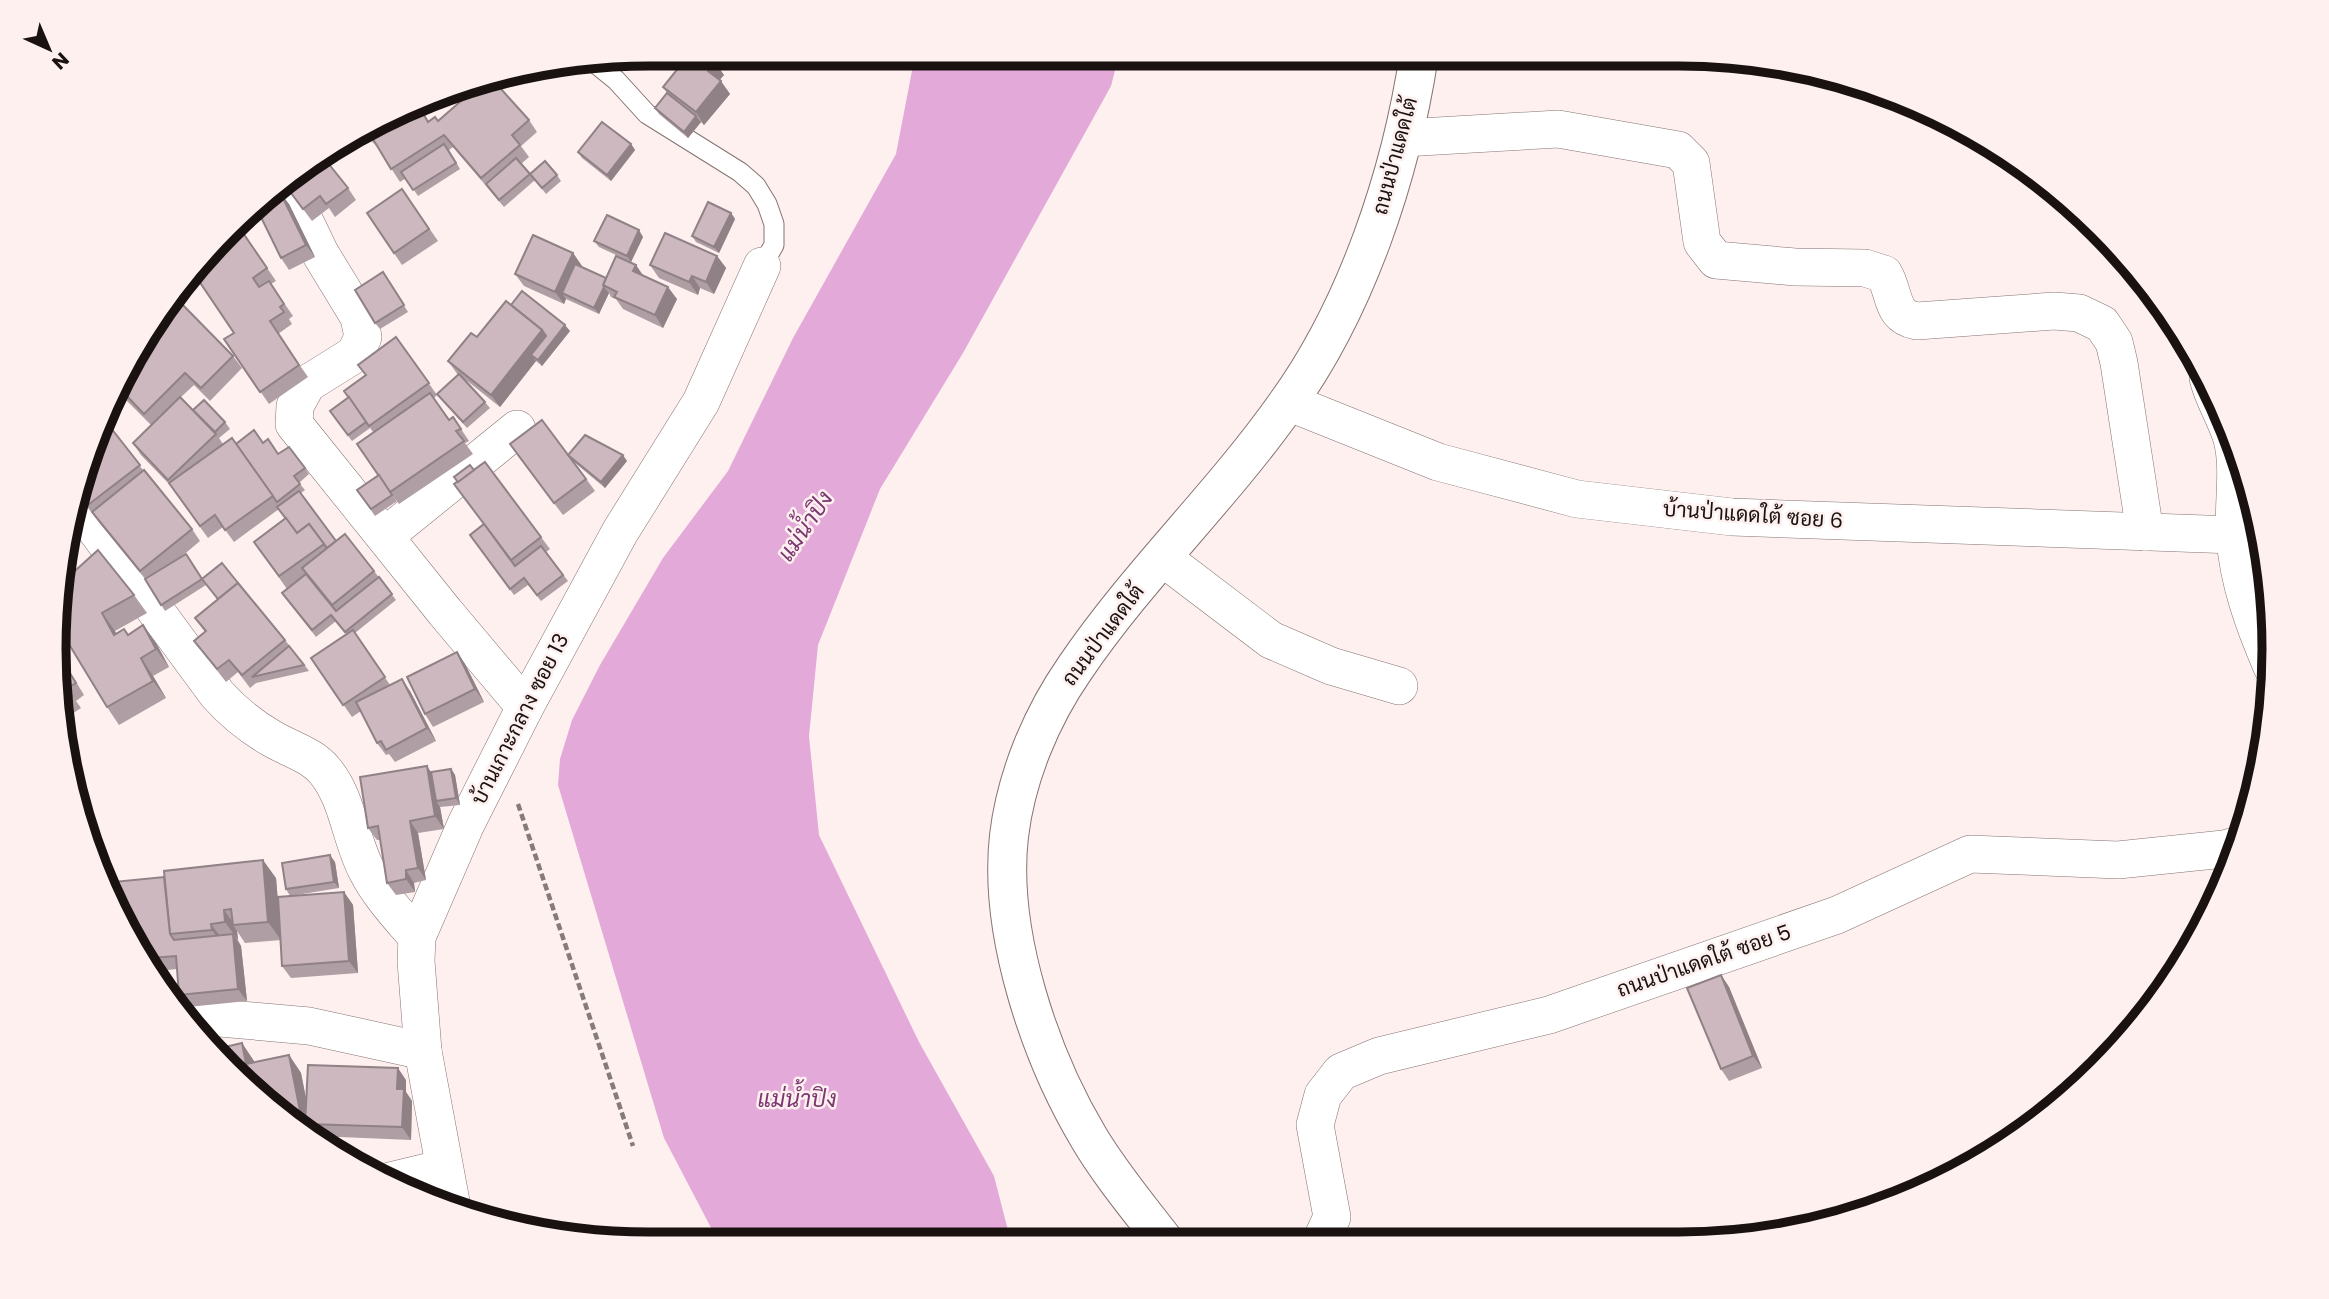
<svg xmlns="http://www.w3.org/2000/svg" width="2329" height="1299" viewBox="0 0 2329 1299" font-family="Poppins,Sarabun,sans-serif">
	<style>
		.water { fill: #e3a9d8 }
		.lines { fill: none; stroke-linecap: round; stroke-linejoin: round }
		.lane-casing { stroke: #867372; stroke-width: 21 }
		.street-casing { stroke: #867372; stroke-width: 38 }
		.secondary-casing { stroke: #867372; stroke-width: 40 }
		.path { stroke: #847b7a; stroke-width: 4.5; stroke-dasharray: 7 3.5; stroke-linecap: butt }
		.lane { stroke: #fff; stroke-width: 19 }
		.street { stroke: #fff; stroke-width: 37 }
		.secondary { stroke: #fff; stroke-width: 38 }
		.wall { fill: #af9ea3; fill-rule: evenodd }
		.shaded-wall { fill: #8f8185 }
		.building { fill: #ccb8be; stroke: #8f8185; stroke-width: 2 }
		.labels { text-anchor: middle; stroke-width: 5; stroke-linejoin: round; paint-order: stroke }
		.street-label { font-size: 21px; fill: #191211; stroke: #fdf0ef }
		.water-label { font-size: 23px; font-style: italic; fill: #7b3771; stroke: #fdf0ef }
		.rim { fill: none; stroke: #191211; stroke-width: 9 }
	</style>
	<rect width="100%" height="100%" fill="#fdf0ef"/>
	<path class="water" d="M915,55h204l-8,31 -148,267 -83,136 -62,156 -9,91 10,99 100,207 75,134 17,66 -292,1 -55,-105 -106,-353 2,-26 12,-39 28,-55 63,-107 65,-87 65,-133 103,-184z"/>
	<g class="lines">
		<defs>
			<path id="lane" d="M595,63l21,17 31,34 93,58 16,14 11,18 7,20v21l-12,21"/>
			<g id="street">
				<path d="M1403,138l155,-9 120,21 13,13 11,79 14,18 79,7 70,1 19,6c12,21 6,42 33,47l137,-10 25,2 23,11 12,18 5,21 26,169"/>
				<path d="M285,180l35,73 39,64 4,20 -8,17 -48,30 -12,22 -1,18 151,188 80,95"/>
				<path d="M2208,378c5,21 18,40 24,61 8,32 0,65 3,98 3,45 19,88 37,130"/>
				<path d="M1288,402l150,60 139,37 155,18 502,18"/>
				<path d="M74,500l143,194c16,18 33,32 54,44 18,11 40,16 54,33 23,28 25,67 41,98 13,26 33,47 51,68"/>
				<path d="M385,536l132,-107"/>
				<path d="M1163,558l108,82 60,26 68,20"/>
				<path d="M185,1015l124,11 114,25"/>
				<path d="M390,1181l54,-13"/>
				<path d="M452,1207l-29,-156 -7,-90 1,-24 49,-113 59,-117 95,-175 81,-130 61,-136"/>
				<path d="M1321,1241l11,-24 -17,-92 8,-30 18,-23 38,-16 170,-41 288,-100 133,-61 148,6 106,-11 18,-5"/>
			</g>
			<path id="secondary" d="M1165,1242c-26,-34 -54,-67 -76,-104 -49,-82 -91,-205 -80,-302 7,-59 32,-119 66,-168 63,-93 146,-171 211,-263 71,-98 115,-231 133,-350"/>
		</defs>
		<use href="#lane" class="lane-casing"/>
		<use href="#street" class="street-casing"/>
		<use href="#secondary" class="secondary-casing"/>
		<path class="path" d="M518,804l115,342"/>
		<use href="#lane" class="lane"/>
		<use href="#street" class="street"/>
		<use href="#secondary" class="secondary"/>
	</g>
	<g class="wall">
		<path d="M678,54h30l-1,2 17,19 -5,5 11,14 -26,31 -4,-4 1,1 -13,16 -29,-24 -4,-6 12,-15 -4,-6 22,-27z"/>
		<path d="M452,91l77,29 8,12 -16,14 8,11 -8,7 9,10 27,1 4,6 -15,13 -11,-14 -31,27 -51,-60 -4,3 11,19 -42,27 -12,-18 -6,4 -22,-34 -12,-13 46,-24 1,2 16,8h9l22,-19z"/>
		<path d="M631,144l4,6 -24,31 -29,-23 -4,-6z"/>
		<path d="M290,176l58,12 8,12 -21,17 -6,-9 -17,13 -24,-32 8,-6z"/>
		<path d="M402,189l36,52 -36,24 -35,-52z"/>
		<path d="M269,197l20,7 26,53 -26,13 -8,-12 -22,-44 -9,12 -5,-4z"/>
		<path d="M731,213l4,6 -16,34 -23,-11 -4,-6z"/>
		<path d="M241,230l35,51 -5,3 22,32 -4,3 3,5 -14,10 30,43 -39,27 -45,-65 10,-6z"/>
		<path d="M643,237l-12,25 -32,-15 -5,-6z"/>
		<path d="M573,253l9,13 -1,1 25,11 30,-13 7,10 34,24 -14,29 -40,-19 -7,-10 -5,-2 -2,-4 -10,21 -33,-15 -2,5 -40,-18 -9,-12z"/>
		<path d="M717,256l9,12 -12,26 -14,-6 -2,7 -39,-17 -9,-13z"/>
		<path d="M383,272l25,40 -28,17 -5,-6z"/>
		<path d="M178,293l1,2 -3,4 57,57 9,12 -32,33 -16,-16 -13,12 12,13 32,12 5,7 -11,9 4,6 40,-1 15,11 27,14 4,6 -10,9 6,7 -4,3 35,48 38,30 22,29 -41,33 35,52 20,6 26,50 -41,21 -6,-8 -3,1 -9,-12 -16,-32 -9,6 -41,-59 35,-24 -10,-13 -20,16 -29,-37v-11l-33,-47 32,-24 -7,-9 -45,33 -11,-15 -15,11 -39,-54 -28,-29 -8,-12 18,-18 -31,-31 35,-76zM159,323l6,6 -12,12 -4,-4z"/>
		<path d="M511,305l59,26 -28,35 -6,-5 -36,46 -34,-27 24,28 -23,20 -30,-34 21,-19 -10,-14 29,-24z"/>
		<path d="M396,337l41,58 -3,3 15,22 4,-3 16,24 -4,2 8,11 -74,50 -7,-9 5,6 -22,15 -18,-26 22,-15 -6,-43 -18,-26 15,22 -18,13 -22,-30 19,-14z"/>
		<path d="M107,423l36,47 49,59 8,12 -19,16 21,22 83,61 24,31 -53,12 -6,5 -12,-16 -12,10 -32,-41 11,-9 -10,-14 23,-19 -12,-15v1l-41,26 -19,-31 -45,-55 -25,-33z"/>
		<path d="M568,455l59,6 -22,27 -31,-26 21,29 -32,24 -45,-59z"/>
		<path d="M474,470l67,67 9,12 -4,3 22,29 -27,20 -13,-16 -14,10 -44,-60 14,-10z"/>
		<path d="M72,521l8,11 -10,9z"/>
		<path d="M134,595l13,18 -32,18 1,3 8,-5 4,5 28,9 13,24 -16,9 13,22 -47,27 -12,-18 -46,-76z"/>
		<path d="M457,652l8,12 19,38 -51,25 -8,-13z"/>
		<path d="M59,654l25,41 -8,6 5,7 -18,12 -7,-32z"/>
		<path d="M451,769l4,6 5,30 -20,2 4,22 -26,4 8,47 -12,3 1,9 -19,3 -9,-12 -7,-43h-3l-9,-12 63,-56z"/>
		<path d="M335,862l4,26 -49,8 -4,-7z"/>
		<path d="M276,878l4,47 64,-33 9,13 5,68 -67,5 -9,-12 -1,-26 -36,3 -8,-12 1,9 3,6 6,55 -59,6 -9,-12 -2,-26 -19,2 -55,-88z"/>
		<path d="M1721,975l8,12 33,81 -33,13 -8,-12z"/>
		<path d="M242,1043l12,19 35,-7 12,18 5,26 100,-19v12l6,9 -1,39 -94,-4 -105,-86z"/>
	</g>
	<g class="shaded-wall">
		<path d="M715,62l9,13 -7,8 -9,-12z"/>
		<path d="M721,81l9,13 -26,31 -8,-13z"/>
		<path d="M696,116l5,6 -13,16 -4,-6z"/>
		<path d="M631,144l4,6 -24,31 -4,-6z"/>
		<path d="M280,192l9,12 26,53 -9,-12z"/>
		<path d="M259,208l2,3 -11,15 -4,-5z"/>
		<path d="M731,213l4,6 -16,34 -5,-6z"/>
		<path d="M639,230l4,7 -12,25 -4,-6z"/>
		<path d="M573,253l9,13 -14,30 -6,-3 4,6 -2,5 -9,-12z"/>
		<path d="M717,256l9,12 -12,26 -8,-12z"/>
		<path d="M636,265l8,13 -11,-7z"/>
		<path d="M692,276l8,12 -2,7 -9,-13z"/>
		<path d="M604,287l5,6 -10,21 -5,-6z"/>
		<path d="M668,287l9,12 -14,29 -8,-13z"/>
		<path d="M155,318l4,5 -16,22z"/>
		<path d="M565,325l5,6 -28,35 -4,-6z"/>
		<path d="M542,330l9,12 -20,13 5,6 -36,46 -9,-12z"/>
		<path d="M623,455l4,6 -22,27 -4,-6z"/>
		<path d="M102,613l13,18 11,22 -12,-18z"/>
		<path d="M143,625l13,18 13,24 -13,-18z"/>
		<path d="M457,652l8,12 19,38 -9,-13z"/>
		<path d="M141,658l12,18 13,22 -13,-17z"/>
		<path d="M402,679l8,12 26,50 -9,-13z"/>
		<path d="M427,766l8,12 1,23 4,6 4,22 -9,-13z"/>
		<path d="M451,769l4,6 5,30 -4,-7z"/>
		<path d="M410,821l8,12 8,47 -8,-12z"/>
		<path d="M330,855l5,7 4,26 -5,-6z"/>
		<path d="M263,860l13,18 5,62 -13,-18z"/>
		<path d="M406,870l8,13 1,9 -9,-13z"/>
		<path d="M344,892l9,13 5,68 -9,-12z"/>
		<path d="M224,910l11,15h-2l4,6 1,9 -13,-18z"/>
		<path d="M211,924l13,18v6l-12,-18z"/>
		<path d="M233,934l8,12 6,55 -9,-12z"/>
		<path d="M1721,975l8,12 33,81 -9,-12z"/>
		<path d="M242,1043l12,18 4,21 -12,-18z"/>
		<path d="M289,1055l12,18 10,51h-6l5,7 -8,-10z"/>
		<path d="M398,1068l8,12v12l6,9 -1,39 -9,-13 -5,-38z"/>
		<path d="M416,1181l9,13v1l-6,-2z"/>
	</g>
	<g class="building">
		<path d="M686,54h20l9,8 -7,9 13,10 -25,31 -33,-25 25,-31z"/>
		<path d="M493,80l36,40 -17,15 8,10 -39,33 -37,-43 -53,34 -18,-30 -5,-5 37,-20 -9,10 24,-16 8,14 7,-5 3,4 23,-20 -9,-10 6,-5z"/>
		<path d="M667,93l29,23 -12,16 -29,-24z"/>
		<path d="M602,122l29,22 -24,31 -29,-23z"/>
		<path d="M444,144l12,19 -43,27 -12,-18z"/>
		<path d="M324,158l24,30 -22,16 -6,-8 -17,13 -15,-20 8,-6 -6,-8z"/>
		<path d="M516,158l14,16 15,-13 12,14 -15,13 -12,-14 -31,26 -13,-16z"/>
		<path d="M402,189l27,40 -35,24 -27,-40z"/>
		<path d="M280,192l26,53 -25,13 -24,-49 12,-12z"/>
		<path d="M708,202l23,11 -17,34 -22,-11z"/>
		<path d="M607,215l32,15 -12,26 -33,-15z"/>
		<path d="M241,230l26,38 -14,10 6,9 10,-6 15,23 -4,3 4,5 -14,9 29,44 -39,27 -36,-53 10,-6 -39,-58 36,-38z"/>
		<path d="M665,233l52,23 -11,26 -14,-6 -3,6 -39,-17z"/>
		<path d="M533,235l40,18 -18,39 -40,-18z"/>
		<path d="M616,256l20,9 -3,6 35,16 -13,28 -41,-18 3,-5 -14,-7z"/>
		<path d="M575,264l31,14 -3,7 1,2 -10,21 -32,-15z"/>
		<path d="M383,272l21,33 -29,18 -20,-33z"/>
		<path d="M522,291l43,34 -27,35 -7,-5 15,-19 -4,-6 -31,-25z"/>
		<path d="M175,297l58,59 -32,32 -16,-15 -41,41 -22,-23 23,-51 4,-4 4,5 14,-14 -11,-10z"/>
		<path d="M506,301l36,29 -51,65 -43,-34 23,-28 6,4z"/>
		<path d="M396,337l33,46 -60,43 -25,-35 22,-16 -8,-10z"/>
		<path d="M459,374l26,28 -22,20 -26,-28z"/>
		<path d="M430,393l19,27 4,-3 8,12 -5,2 8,10 -74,51 -33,-48z"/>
		<path d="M180,397l36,37 -48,46 -35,-37z"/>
		<path d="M349,397l17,25 -18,13 -18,-24z"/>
		<path d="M204,400l21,22 -10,10 -22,-22z"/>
		<path d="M542,420l44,59 -32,24 -44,-59z"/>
		<path d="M107,423l33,42 -52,40 -12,-14z"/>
		<path d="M254,430l9,13 5,-4 10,15 11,-7 16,21 -11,8 6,8 -23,18 -41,-58z"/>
		<path d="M585,435l38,20 -22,27 -33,-27z"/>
		<path d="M232,438l41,58 -48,34 -10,-15 -15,11 -31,-43z"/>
		<path d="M485,462l56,75 -30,23 -57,-76z"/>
		<path d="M470,465l4,5 -16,12 -4,-5z"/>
		<path d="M144,470l48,59 -52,42 -48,-59z"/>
		<path d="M379,475l13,20 -21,14 -14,-19z"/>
		<path d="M299,491l37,50 -9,7 -18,-24 -12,9 -20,-26z"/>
		<path d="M286,518l11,15 12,-9 15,20 -45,32 -25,-34z"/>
		<path d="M484,524l31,42 26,-20 22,29 -26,20 -13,-17 -14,11 -40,-54z"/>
		<path d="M345,534l29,37 -42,34 -30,-37z"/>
		<path d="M98,550l36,45 -32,18 12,22 10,-6 4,6 15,-10 13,24 -15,9 12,23 -46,26 -46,-76 5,-52z"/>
		<path d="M186,554l16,25 -41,26 -16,-26z"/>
		<path d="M222,563l16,20 -20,16 -16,-20z"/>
		<path d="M306,574l30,37 43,-34 13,17 -47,38 -14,-17 -19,15 -30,-37z"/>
		<path d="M238,583l47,57 -43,35 -13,-15 -12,9 -23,-28 12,-10 -11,-13z"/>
		<path d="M353,630l32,47 -42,28 -32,-47z"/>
		<path d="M289,646l15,19 -52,12z"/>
		<path d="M457,652l18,37 -50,25 -18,-37z"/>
		<path d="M59,656l17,27 -9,5 5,8 -13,9 -3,-17z"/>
		<path d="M402,679l25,49 -41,22 -5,-9 -4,2 -21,-41z"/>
		<path d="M427,766l8,50 -25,5 8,47 -12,2v9l-19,4 -9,-57 -10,2 -8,-51z"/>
		<path d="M451,769l5,29 -20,3 -5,-29z"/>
		<path d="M330,855l4,27 -48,7 -4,-26z"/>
		<path d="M263,860l5,62 -35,3 -2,-16 -7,1 1,12 -14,2 1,6 -42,4 -6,-63z"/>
		<path d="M164,877l6,57 4,6 59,-6 5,55 -59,6 -3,-39 -26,2 -47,-75z"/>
		<path d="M344,892l5,69 -67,5 -4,-69z"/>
		<path d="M1721,975l32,81 -32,13 -34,-81z"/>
		<path d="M242,1043l4,21 43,-9 13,66 -3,1 -87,-72z"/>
		<path d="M308,1065l90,3 -1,21h7l-2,38 -97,-3z"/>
		<path d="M416,1181l3,12 -19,-8z"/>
		<path d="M595,1230l6,12 -20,-3z"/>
	</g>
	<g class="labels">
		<g class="street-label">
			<text transform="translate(1395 156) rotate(-75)" y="7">ถนนป่าแดดใต้</text>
			<text transform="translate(1753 515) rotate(4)" y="7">บ้านป่าแดดใต้ ซอย 6</text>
			<text transform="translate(1103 635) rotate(-53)" y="7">ถนนป่าแดดใต้</text>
			<text transform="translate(520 719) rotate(-63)" y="7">บ้านเกาะกลาง ซอย 13</text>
			<text transform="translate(1704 961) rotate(-19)" y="7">ถนนป่าแดดใต้ ซอย 5</text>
		</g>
		<g class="water-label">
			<text transform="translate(805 526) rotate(-56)" y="8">แม่น้ำปิง</text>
			<text x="797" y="1107">แม่น้ำปิง</text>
		</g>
	</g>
	<path d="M0 0H2329V1299H0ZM649 66H1679A583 583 0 0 1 2262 649V649A583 583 0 0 1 1679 1232H649A583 583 0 0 1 66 649V649A583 583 0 0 1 649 66Z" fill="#fdf0ef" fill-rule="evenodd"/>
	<path class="rim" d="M649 66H1679A583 583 0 0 1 2262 649V649A583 583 0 0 1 1679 1232H649A583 583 0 0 1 66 649V649A583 583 0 0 1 649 66Z"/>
	<g transform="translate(49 49) rotate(136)" stroke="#fdf0ef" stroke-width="5" paint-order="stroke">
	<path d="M0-5L12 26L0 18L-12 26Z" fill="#191211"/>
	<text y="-10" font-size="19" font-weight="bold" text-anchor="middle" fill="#191211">N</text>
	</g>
</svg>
